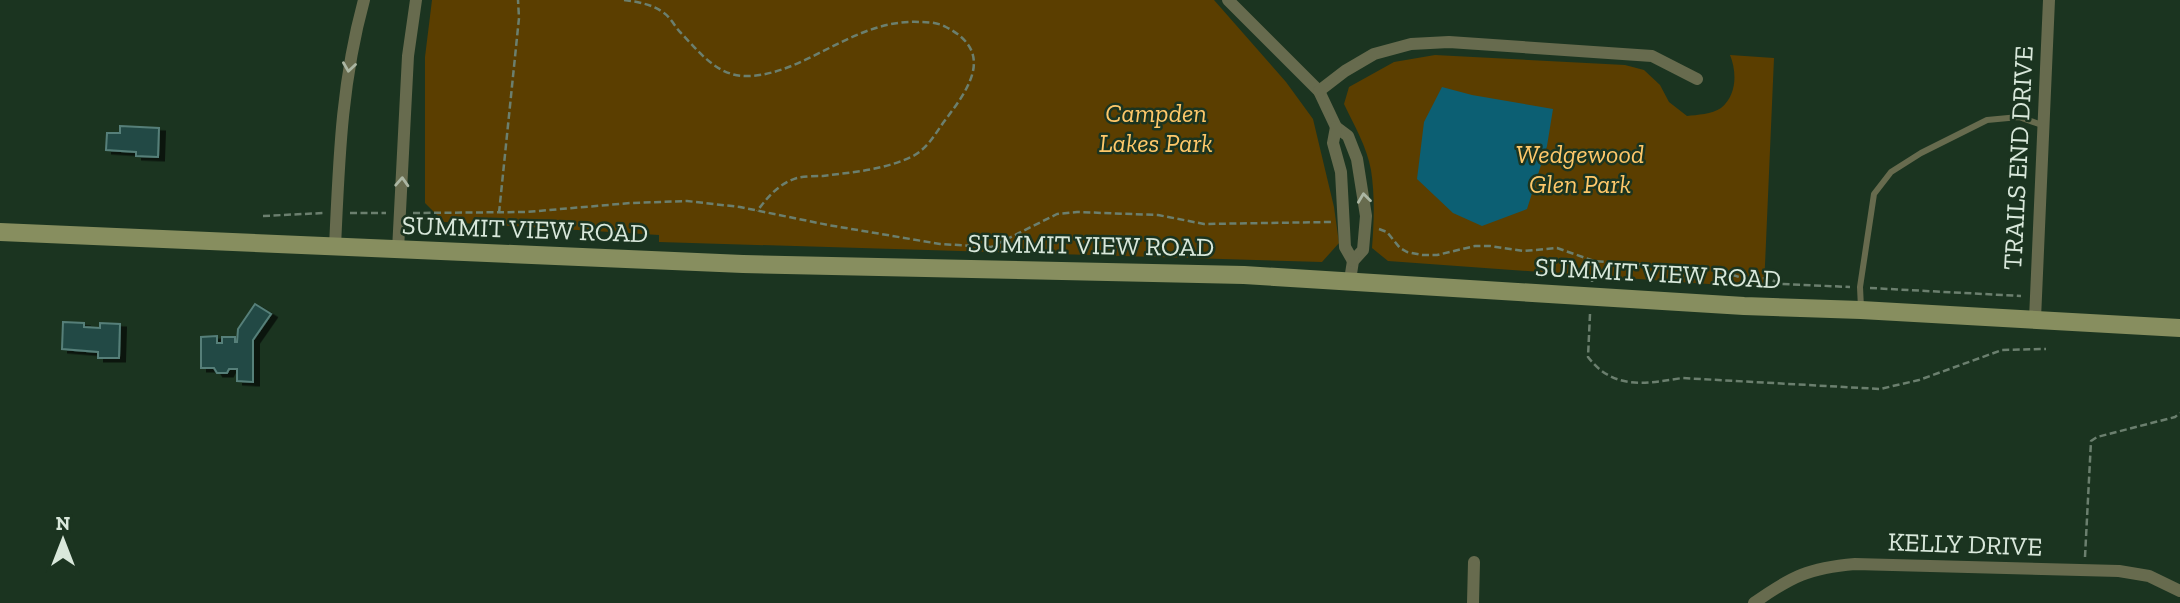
<svg xmlns="http://www.w3.org/2000/svg" width="2180" height="603" viewBox="0 0 2180 603" font-family="'Zilla Slab',serif">
	<style>
		.green { fill: #5b3e00 }
		.water { fill: #0c5f73 }
		.building { fill: #214a45; stroke: #567f79; stroke-width: 2; filter: url(#shadow) }
		.lines { fill: none; stroke-linecap: round; stroke-linejoin: round }
		.path { stroke: #6b7f6e; stroke-width: 2.5; stroke-dasharray: 7 3.5; stroke-linecap: butt }
		.lane { stroke: #676b4e; stroke-width: 6 }
		.street { stroke: #676b4e; stroke-width: 12 }
		.secondary { stroke: #878e5f; stroke-width: 18 }
		.oneway { stroke: #abb6a3 }
		.labels { text-anchor: middle; stroke-width: 5; stroke-linejoin: round; paint-order: stroke }
		.park-label { font-size: 26px; font-style: italic; fill: #fec86a; stroke: #1b3420 }
		.street-label { font-size: 26px; fill: #d9e8db; stroke: #1b3420 }
	</style>
	<defs>
		<filter id="shadow"><feDropShadow dx="6" dy="3.5" stdDeviation="0" flood-color="#0009"/></filter>
	</defs>
	<rect width="100%" height="100%" fill="#1b3420"/>
	<g class="green">
		<path d="M432,0h782l72,82 27,37 21,88 5,36 -17,19 -663,-20v-7l-215,-13 -19,-19v-146z"/>
		<path d="M1435,55l190,10 19,5 16,15 9,17 18,14c10,-1 25,-2 34,-8 16,-13 16,-36 9,-53l44,3 -10,230 -376,-27 -16,-13c2,-26 3,-52 -1,-78 -4,-23 -17,-45 -27,-66l5,-17 45,-25z"/>
	</g>
	<path class="water" d="M1442,87l30,8 81,14 -6,37 -20,63 -45,17 -29,-13 -36,-34 7,-57z"/>
	<g class="building">
		<path d="M120,126l39,2 -1,29 -22,-1v-4l-30,-2 1,-17h13z"/>
		<path d="M255,304l16,10 -18,26v42l-16,-1v-12h-8l-2,4h-10l-3,-5h-13v-31l16,-1v7h5v-6h13v5h2l1,-13z"/>
		<path d="M63,322l21,1v4l16,1v-5l20,1 -1,34h-21v-6l-36,-3z"/>
	</g>
	<g class="lines">
		<g class="path">
			<path d="M624,0c14,2 28,4 40,13 7,5 11,14 17,20 20,21 38,45 69,43 58,-3 105,-58 171,-54 8,0 18,1 25,5 51,26 21,64 -3,96 -9,13 -17,27 -32,34 -28,13 -58,15 -88,19 -8,0 -18,0 -26,2 -19,6 -29,19 -40,33"/>
			<path d="M350,213h36"/>
			<path d="M413,213l113,-1 105,-9 56,-2 53,6 88,18 112,19 51,3 66,-33 20,-2 81,3 46,9 127,-2"/>
			<path d="M499,213l20,-195 -1,-18"/>
			<path d="M263,216l60,-3"/>
			<path d="M1379,229l8,3 13,16 7,4 15,3h15l38,-9h15l34,5 33,-3 37,13 124,9 30,10 18,-2 16,6 68,3"/>
			<path d="M1592,282l2,-21"/>
			<path d="M1870,288l151,8"/>
			<path d="M1590,314l-2,43c25,33 57,27 94,21l198,11 39,-9 83,-30 44,-1"/>
			<path d="M2085,557l6,-116 6,-4 78,-20 5,-4"/>
		</g>
		<path class="lane" d="M1861,308l-1,-21 14,-93 17,-22 30,-19 66,-33 32,-3 23,8"/>
		<g class="street">
			<path d="M1228,0l91,91 17,36 12,9 9,23 9,57 -3,34 -10,11 -3,19"/>
			<path d="M1319,91l26,-20 29,-17 37,-10 38,-2 203,14 45,23"/>
			<path d="M1336,127l-3,16 8,29 4,75 8,14"/>
			<path d="M335,247c4,-86 6,-163 29,-247"/>
			<path d="M398,250l10,-194 8,-56"/>
			<path d="M2035,319l14,-319"/>
			<path d="M1473,603l1,-41"/>
			<path d="M1754,603c38,-27 55,-35 101,-39l264,7 30,5 31,15"/>
		</g>
		<path class="secondary" d="M0,232l743,32 501,11 500,31 117,4 319,18"/>
	</g>
	<defs><path id="oneway-chevron" d="M-2-3.5L2.5 0L-2 3.5" fill="none" stroke-width="1.6" stroke-linecap="round" stroke-linejoin="round" transform="scale(1.75)"/></defs>
	<g class="oneway">
		<use href="#oneway-chevron" transform="translate(349 67) rotate(98)"/>
		<use href="#oneway-chevron" transform="translate(402 182) rotate(-87)"/>
		<use href="#oneway-chevron" transform="translate(1364 198) rotate(-97)"/>
	</g>
	<g class="labels">
		<g class="park-label">
			<text x="1156" y="122">Campden<tspan x="1156" dy="30">Lakes Park</tspan></text>
			<text x="1580" y="163">Wedgewood<tspan x="1580" dy="30">Glen Park</tspan></text>
		</g>
		<g class="street-label">
			<text transform="translate(2018 158) rotate(-87)" y="9">TRAILS END DRIVE</text>
			<text transform="translate(525 229) rotate(2)" y="9">SUMMIT VIEW ROAD</text>
			<text transform="translate(1091 245) rotate(1)" y="9">SUMMIT VIEW ROAD</text>
			<text transform="translate(1658 273) rotate(3)" y="9">SUMMIT VIEW ROAD</text>
			<text transform="translate(1965 544) rotate(2)" y="9">KELLY DRIVE</text>
		</g>
	</g>
	<g transform="translate(63 540)" stroke="#1b3420" stroke-width="5" paint-order="stroke">
	<path d="M0-5L12 26L0 18L-12 26Z" fill="#d9e8db"/>
	<text y="-10" font-size="19" font-weight="bold" text-anchor="middle" fill="#d9e8db">N</text>
	</g>
</svg>
